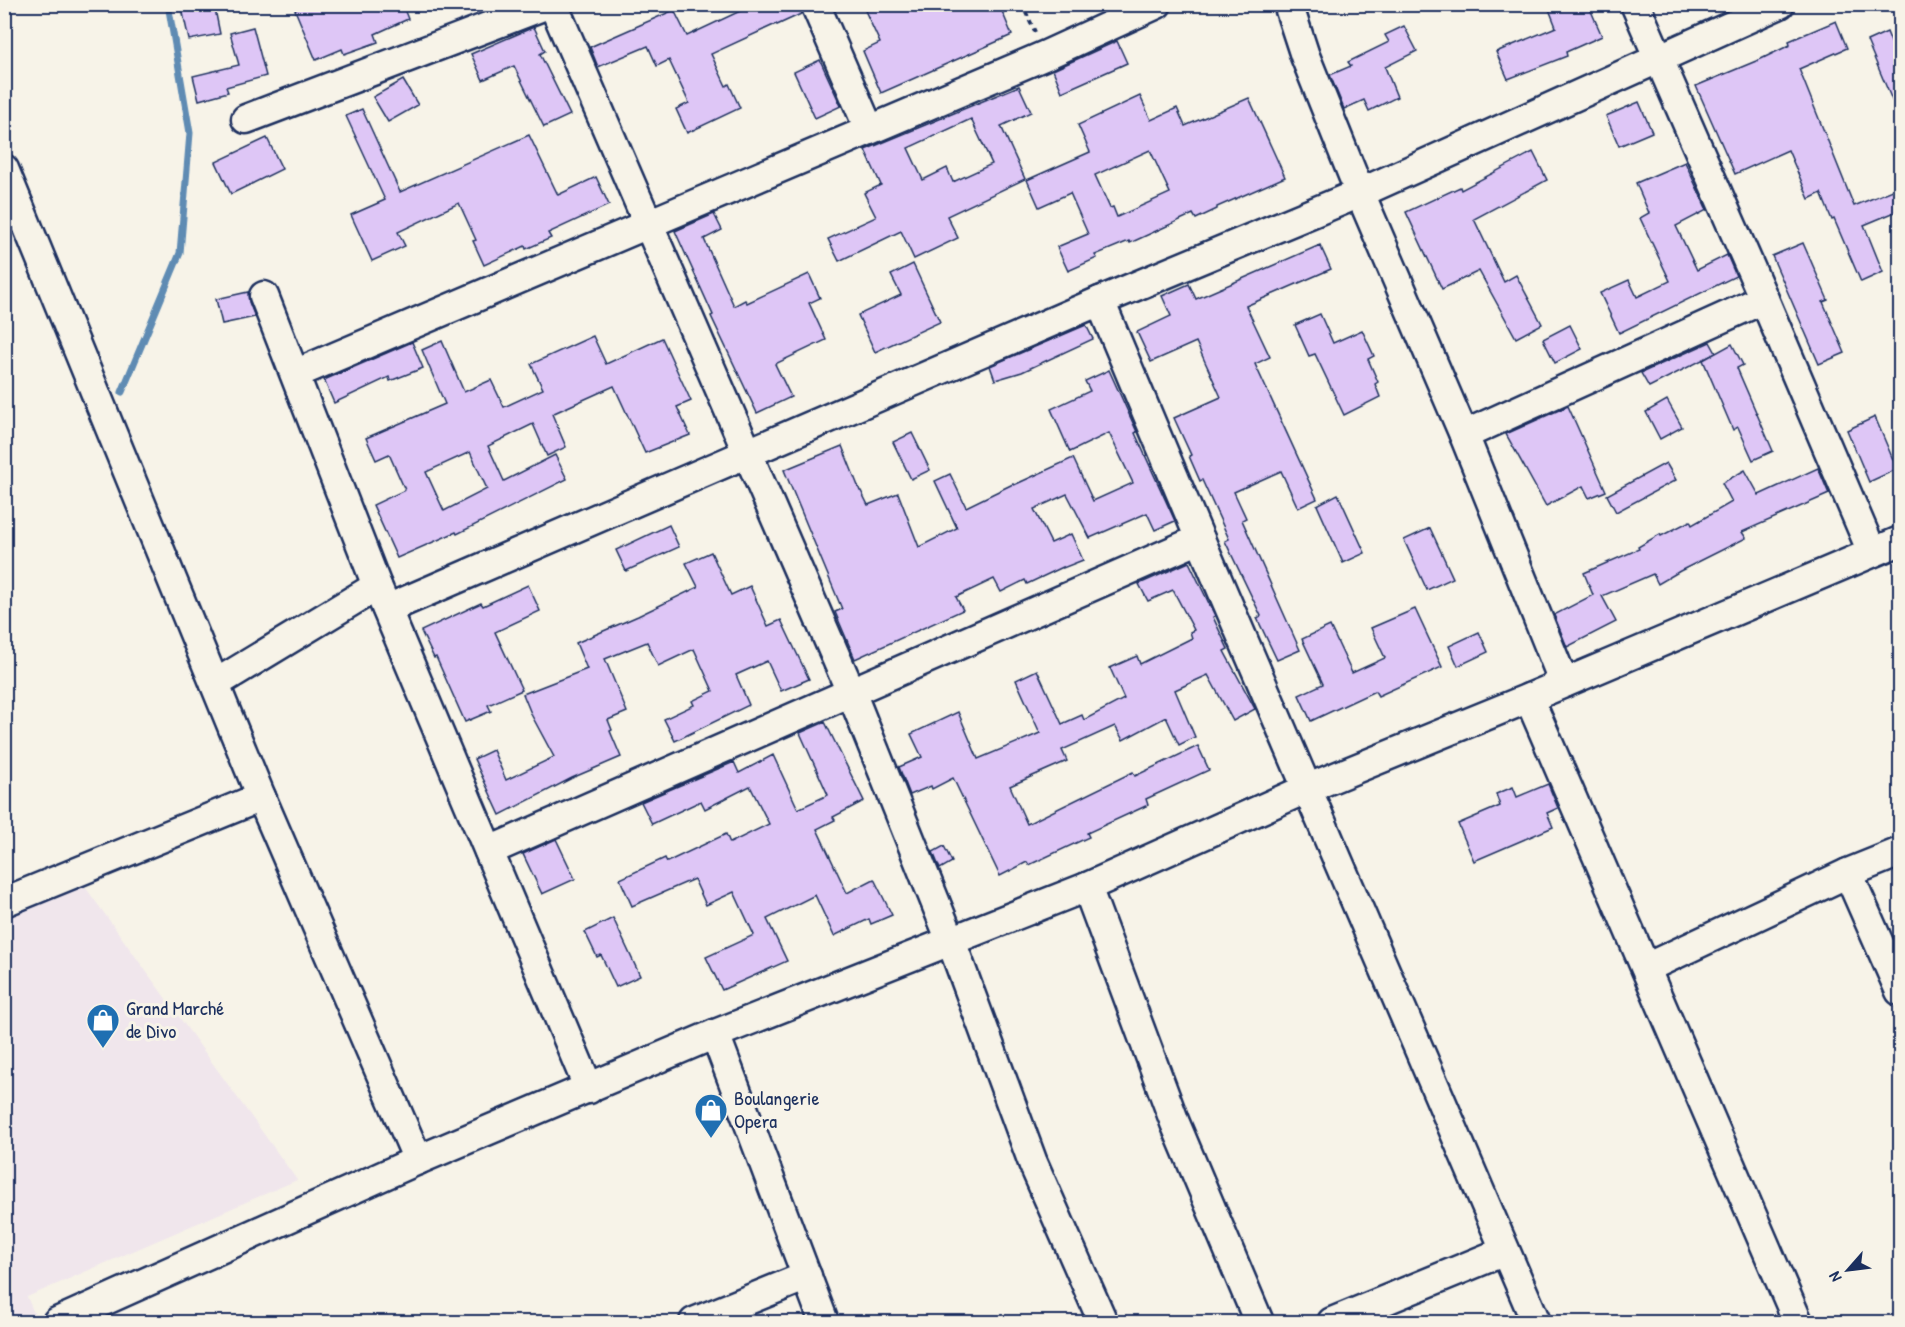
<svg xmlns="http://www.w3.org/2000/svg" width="1905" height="1327" viewBox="0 0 1905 1327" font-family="'Patrick Hand',sans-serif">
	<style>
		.built { fill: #f0e6ec }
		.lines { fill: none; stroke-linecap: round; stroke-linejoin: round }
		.stream { stroke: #5e8bb3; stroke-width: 7 }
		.building { fill: #dec6f6; stroke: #1b2f5e; stroke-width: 1.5; fill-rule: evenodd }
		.minor-casing { stroke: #1b2f5e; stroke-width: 33 }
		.path { stroke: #1b2f5e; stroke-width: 4; stroke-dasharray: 4.5 4.5; stroke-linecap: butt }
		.minor { stroke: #f7f3e8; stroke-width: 28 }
		.labels { text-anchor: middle; stroke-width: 6; stroke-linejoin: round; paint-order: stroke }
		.poi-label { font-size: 20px; fill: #1b2f5e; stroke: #f7f3e8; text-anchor: start }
	</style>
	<rect width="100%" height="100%" fill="#f7f3e8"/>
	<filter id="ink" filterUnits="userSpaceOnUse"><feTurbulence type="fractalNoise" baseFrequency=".0167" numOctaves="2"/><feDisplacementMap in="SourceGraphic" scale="12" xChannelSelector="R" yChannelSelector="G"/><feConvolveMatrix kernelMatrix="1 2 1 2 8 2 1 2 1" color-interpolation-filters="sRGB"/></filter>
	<g filter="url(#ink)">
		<path class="built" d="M83,884l214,296 -270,117 11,25h-33l-1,-404z"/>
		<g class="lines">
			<path class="stream" d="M122,392l58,-139 10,-120 -22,-129"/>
		</g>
		<g class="building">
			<path d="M181,4h33l6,30 -31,6z"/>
			<path d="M308,4h94l6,15 -33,15 3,8 -34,12 -2,-5 -26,11 -21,-50z"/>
			<path d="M755,4h44l2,10 -24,11 -1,-1 -65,30 15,32 3,-2 11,24 -53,25 -11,-24 13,-6 -20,-43 -12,6 -9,-20 -50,21 -8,-20 84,-37 13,26z"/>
			<path d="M862,4h137l13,31 -131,58 -18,-42 17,-8z"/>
			<path d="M1547,4h41l14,32 -36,16 1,4 -59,23 -12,-27 60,-25z"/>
			<path d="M1836,21l11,27 -48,21 55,137 46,-19v23l-36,15 19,47 -22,10 -27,-63 -2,1 -11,-27 -12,6 -21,-49 -53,24 -39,-88 65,-27 29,-14 -1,-4z"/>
			<path d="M1404,26l13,25 -32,16 12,30 -28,14 -5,-11 -20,9 -14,-34 21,-9 -3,-4 41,-20 -4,-7z"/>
			<path d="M253,27l13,49 -40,11 2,5 -29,8 -6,-24 46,-11 -9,-32z"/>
			<path d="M534,27l11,24 -5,3 30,61 -26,12 -30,-61 -31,14 -12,-26z"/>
			<path d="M1887,32l13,32v55l-33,-78z"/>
			<path d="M1117,41l10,22 -65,29 -9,-22z"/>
			<path d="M820,60l21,46 -26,12 -21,-46z"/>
			<path d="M403,80l15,25 -30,17 -15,-25z"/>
			<path d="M1019,86l12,26 -30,14 24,53 -78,37 11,22 -44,21 -13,-28 -62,30 -11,-22 48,-22 -12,-24 17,-8 -16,-35zM971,119l21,45 -39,18 -6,-14 -24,12 -15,-32z"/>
			<path d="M1140,96l11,24 26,-12 8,18 64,-28 36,79 -68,30v2l-21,10 -3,-5 -63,29 -1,-2 -34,14 2,3 -29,13 -11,-24 31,-13 -18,-41 -31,14 -12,-27 63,-28 -12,-27zM1150,150l20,43 -53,24 -4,-10 -3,1 -15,-33z"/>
			<path d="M1639,102l13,30 -33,14 -13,-30z"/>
			<path d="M362,109l38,83 129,-57 29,60 38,-18 13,28 -61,28 3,5 -25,11 -1,-3 -41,19 -11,-24 3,-1 -17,-37 -61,29 7,14 -33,15 -21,-46 34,-15 -39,-84z"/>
			<path d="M267,138l15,31 -51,25 -15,-32z"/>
			<path d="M1533,152l14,28 -73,39 30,63 12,-7 26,49 -26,14 -37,-67 -37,18 -36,-77 54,-25 1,3z"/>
			<path d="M1685,162l22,48 -31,16 21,44 30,-15 9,21 -117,57 -19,-40 29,-13 8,17 33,-16 -30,-63 9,-5 -13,-30z"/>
			<path d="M714,214l8,16 -18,9 30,67 11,-6 2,3 62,-29 11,24 -11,5 17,37 -51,24 16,33 -34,16 -46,-97 2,-1 -38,-84z"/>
			<path d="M1803,243l25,57 -5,2 22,51 -26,11 -47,-108z"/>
			<path d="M1320,245l11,24 -85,37 24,51 -15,7 62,135 -19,9 -17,-37 -47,21 12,26 -4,2 58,130 -23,10 -20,-42 4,-2 -36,-75 4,-2 -27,-59 -2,1 -11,-25 2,-1 -17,-37 47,-21 -25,-55 -45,20 -14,-30 34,-16 -9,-20 27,-12 7,15z"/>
			<path d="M913,264l27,58 -65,30 -17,-37 43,-20 -10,-20z"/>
			<path d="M248,292l1,10 6,15 -33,7 -6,-25z"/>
			<path d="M1320,314l13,29 29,-13 12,26 -6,3 10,23 -3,2 5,13 -36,18 -29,-61 -6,2 -14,-31z"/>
			<path d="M1086,325l7,14 -71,33 -27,8 -5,-14z"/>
			<path d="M1570,325l12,24 -27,14 -12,-24z"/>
			<path d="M593,336l13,28 56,-26 29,63 -14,6 13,28 -45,18 -31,-67 -62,28 14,33 -19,9 -14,-32 -45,22 16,35 51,-26 12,24 -110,55 -1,-2 -59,26 -24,-53 32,-15 -16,-36 -13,6 -10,-22 79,-34 -23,-54 20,-9 22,51 27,-12 13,27 39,-18 -12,-25zM470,452l17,37 -43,22 -18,-39z"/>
			<path d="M412,342l11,26 -33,13 -1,-4 -55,26 -10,-23z"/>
			<path d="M1710,342l6,11 -67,34 -8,-14z"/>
			<path d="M1732,344l11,21 -6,3 36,83 -20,9 -15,-33 -5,3 -30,-70z"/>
			<path d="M1109,370l28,62 -2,1 40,88 -20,9 -8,-17 -57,25 -23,-44 -33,15 17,34 20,-9 12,26 -20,8v-1l-36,17 -2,-4 -24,12 -7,-13 -38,18 7,13 -108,49 -20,-47 7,-3 -58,-139 58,-24 18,45h1l7,14 30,-12 21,54 38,-19 -22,-47 15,-7 16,33 47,-23 1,1 59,-27 20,43 40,-18 -24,-50 -39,19 -19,-43 39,-18 -5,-10z"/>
			<path d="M1667,400l15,27 -22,12 -14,-27z"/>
			<path d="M1568,406l38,85 -17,7 -6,-12 -37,20 -40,-72z"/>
			<path d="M1875,417l22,52 -28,13 -22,-52z"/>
			<path d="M912,433l18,37 -19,9 -18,-37z"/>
			<path d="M1666,463l10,17 -60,32 -9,-17z"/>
			<path d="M1818,468l11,26 -87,38 4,6 -66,33 -22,13 -5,-10 -51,22 14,26 -49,25 -13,-32 39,-20 -9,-22 55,-24 -1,-2 22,-13 1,2 29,-15 2,4 40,-23 -10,-19 23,-13 14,25z"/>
			<path d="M1338,494l27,59 -22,10 -26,-58z"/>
			<path d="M669,525l10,22 -53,24 -10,-21z"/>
			<path d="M1430,528l23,50 -26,12 -23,-50z"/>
			<path d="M711,552l20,43 19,-9 18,40 13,-6 28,59 -28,12 -14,-30 -31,14 13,30 -74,36 -11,-22 30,-14 -2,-4 21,-10 -19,-42 -36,17 -11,-24 -42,17 22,53 -19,8 4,10 -2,1 11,26 -49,21 -72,37 -26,-56 19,-9 13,30 48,-23 -22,-41 -9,-22 64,-25 -11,-26 62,-27 60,-29 -12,-24z"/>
			<path d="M1189,562l26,54 -2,1 15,32 -4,2 31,58 -22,12 -25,-46 -33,15 20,47 -16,8 -13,-28 -43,23 -8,-14 -53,24 5,11 -57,25 17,38 106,-52 2,4 63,-30 11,24 -63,29 2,6 -61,28 2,4 -60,28 -2,-3 -27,14 -47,-98 -21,11 -1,-3 -21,9 -11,-28 23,-10 -11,-23 47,-22 20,47 62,-26 -24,-53 21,-10 25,54 20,-9 2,5 40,-21 -14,-31 27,-12 3,8 52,-26 -2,-6 4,-2 -21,-40 -25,11 -9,-17z"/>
			<path d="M528,585l12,26 -45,21 27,58 -34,15 3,6 -26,11 -29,-65 -2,1 -13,-27 60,-28 2,3z"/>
			<path d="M1415,609l27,58 -64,29 -3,-5 -64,30 -12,-26 24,-11 -21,-45 28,-13 22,47 33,-15 -14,-30z"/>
			<path d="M1479,632l9,20 -30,14 -9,-20z"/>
			<path d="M825,722l39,79 -31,16 2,3 -18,9 30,64 27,-14 18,36 -21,9 -2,-5 -35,17 -19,-41 -48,24 20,42 -65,29 -16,-33 48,-22 -20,-43 -28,13 -12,-26 -62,27 -12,-27 45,-21 2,4 59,-28 4,9 39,-19 -19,-38 -45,23 -4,-8 -49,23 -11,-22 93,-40 5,11 34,-18 25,54 30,-14 -28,-62z"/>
			<path d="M1548,784l10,24 -11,5 6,14 -79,34 -16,-37 42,-18 -4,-12 17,-7 4,10z"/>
			<path d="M556,839l19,40 -33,15 -19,-40z"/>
			<path d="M944,846l8,16 -12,7 -7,-17z"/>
			<path d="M613,918l27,58 -24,11 -15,-32 -4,2 -12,-25z"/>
		</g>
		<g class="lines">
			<defs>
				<g id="minor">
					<path d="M553,4l298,688 100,249 82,222 70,159"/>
					<path d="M815,4l54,125"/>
					<path d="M1288,4l17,52 55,137 104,242 100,248"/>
					<path d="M1635,4l129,295 108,253"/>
					<path d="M246,119l302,-115"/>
					<path d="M4,169l257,628 157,363"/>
					<path d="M264,296l113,290 212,503"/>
					<path d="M1100,301l100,238 336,783"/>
					<path d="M295,374l751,-319 111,-51"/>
					<path d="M1464,435l300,-136"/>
					<path d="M387,609l713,-308 260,-108 420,-189"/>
					<path d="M215,684l162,-98"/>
					<path d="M1529,698l269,624"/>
					<path d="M489,851l711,-312"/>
					<path d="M1848,873l52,118"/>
					<path d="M1087,887l88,236 84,199"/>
					<path d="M4,902l257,-105"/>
					<path d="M1646,968l202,-95 52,-21"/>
					<path d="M715,1034l109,288"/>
					<path d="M57,1322l361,-162 297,-126 372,-147 219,-98 223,-91 371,-157"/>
					<path d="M694,1322l113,-46"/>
					<path d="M1332,1322l173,-71"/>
				</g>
			</defs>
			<use href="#minor" class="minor-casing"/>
			<path class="path" d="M1022,4l13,28"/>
			<use href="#minor" class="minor"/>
		</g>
	</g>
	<defs>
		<symbol id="shop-pin" viewBox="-11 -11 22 30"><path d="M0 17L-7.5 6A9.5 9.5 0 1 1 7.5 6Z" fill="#1f6fb2" stroke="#f7f3e8"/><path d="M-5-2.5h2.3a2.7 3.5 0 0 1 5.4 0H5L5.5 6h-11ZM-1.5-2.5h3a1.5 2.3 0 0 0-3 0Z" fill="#fff"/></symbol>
	</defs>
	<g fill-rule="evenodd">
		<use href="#shop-pin" x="84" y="1001" width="38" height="52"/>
		<use href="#shop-pin" x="692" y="1091" width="38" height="52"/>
	</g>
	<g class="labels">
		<g class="poi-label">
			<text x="126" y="1015">Grand Marché<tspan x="126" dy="23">de Divo</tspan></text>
			<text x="734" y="1105">Boulangerie<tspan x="734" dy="23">Opera</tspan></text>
		</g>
	</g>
	<rect width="1905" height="1327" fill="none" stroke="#f7f3e8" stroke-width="24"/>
	<rect x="12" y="12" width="1881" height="1303" fill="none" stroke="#1b2f5e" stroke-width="2" filter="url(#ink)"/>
	<g transform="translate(1848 1270) rotate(242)" stroke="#f7f3e8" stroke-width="4.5" paint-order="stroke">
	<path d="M0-4.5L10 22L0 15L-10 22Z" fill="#1b2f5e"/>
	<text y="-9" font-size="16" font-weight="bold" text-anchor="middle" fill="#1b2f5e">N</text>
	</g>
</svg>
